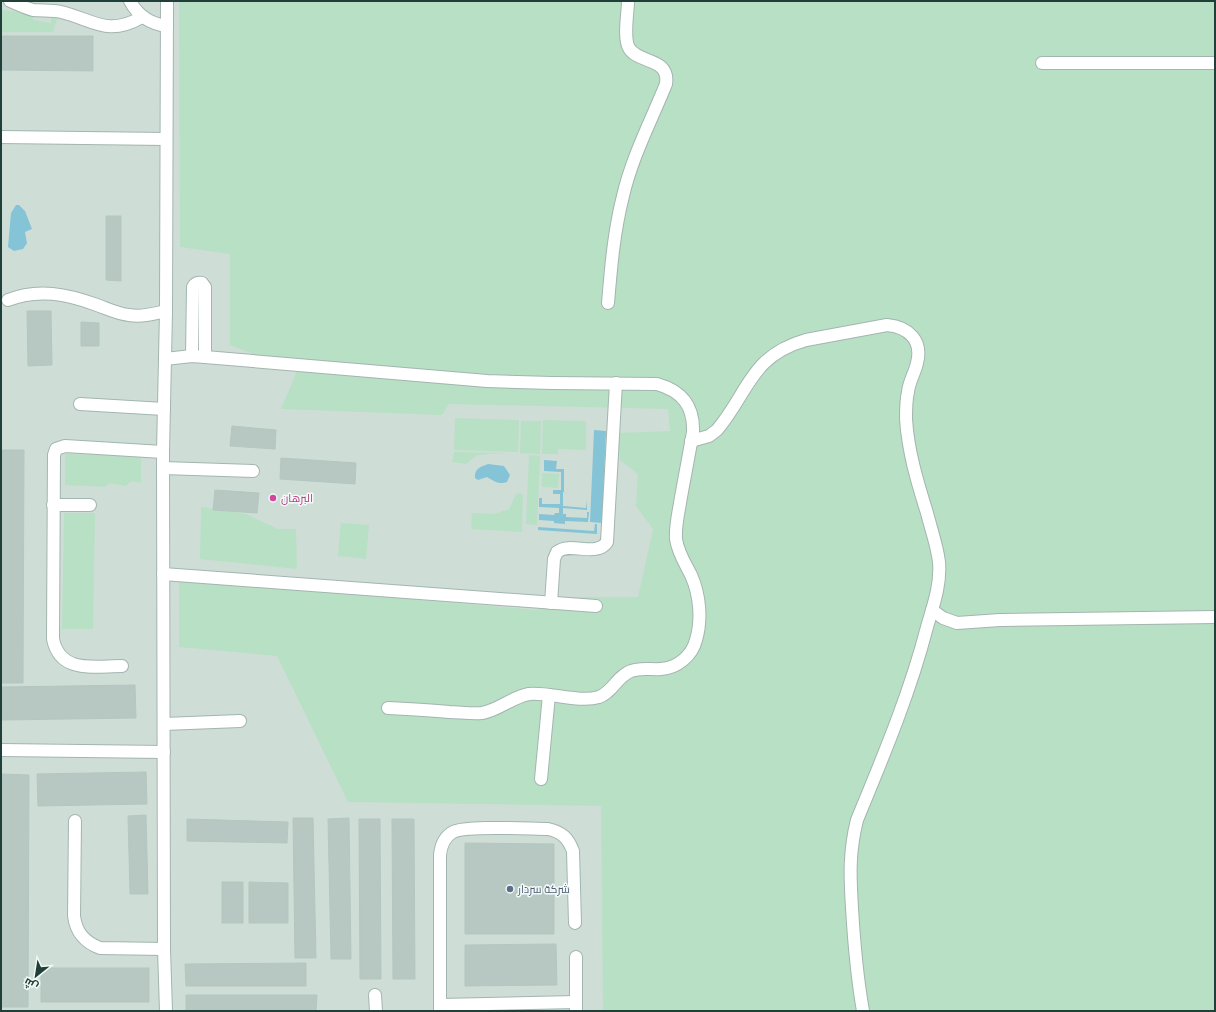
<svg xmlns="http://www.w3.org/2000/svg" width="1216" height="1012" viewBox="0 0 1216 1012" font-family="Mulish,Cairo,sans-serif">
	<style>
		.built { fill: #cfddd7 }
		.green { fill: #b8e0c5 }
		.water { fill: #85c4d6 }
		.building { fill: #b6c8c1; stroke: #b3c7c0 }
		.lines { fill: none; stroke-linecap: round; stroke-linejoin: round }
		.minor-casing { stroke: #a3b5b0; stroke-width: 14 }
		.minor { stroke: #fff; stroke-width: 12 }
		.hotel-dot { fill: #d1479c; stroke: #f2f9f6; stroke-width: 1.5 }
		.service-dot { fill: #5c6f8a; stroke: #f2f9f6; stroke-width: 1.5 }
		.labels { text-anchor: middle; stroke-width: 3; stroke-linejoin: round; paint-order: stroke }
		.hotel-label { font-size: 11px; fill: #b23c85; stroke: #f2f9f6; text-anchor: start }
		.service-label { font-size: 11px; fill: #4e5e75; stroke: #f2f9f6; text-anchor: start }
	</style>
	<rect width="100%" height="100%" fill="#e1ede8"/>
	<rect class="built" x="1" y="1" width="1214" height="1010"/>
	<g class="green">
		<path d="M179,1h1036v1010h-612l-2,-205 -253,-4 -71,-146 -98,-9v-68l358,31 21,-13h80l15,-68 -17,-23 2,-32 -18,-14 -2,-27 52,-2 -2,-22 -219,-5 -7,11 -161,-6 16,-38 -67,-26v-91l-50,-7z"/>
		<path d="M1,10l32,3v7l18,3v-10l7,4 -5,15h-52z"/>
		<path d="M455,418l64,2 -1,32 -64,-2z"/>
		<path d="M543,420l43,1v29l-28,-1v5h-16z"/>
		<path d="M521,421h20l-1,33 -20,-1z"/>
		<path d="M454,452l51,1 -28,2 -11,9 -14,-2z"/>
		<path d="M65,454l76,1v28l-9,-2 -7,5 -15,-3 -6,4 -39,-2z"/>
		<path d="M529,455l11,1 -3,69 -11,-1z"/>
		<path d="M542,473l17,1 -1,14 -16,-1z"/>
		<path d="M519,493l4,2 -1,37 -51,-3 1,-16 23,1 14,-5 7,-15z"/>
		<path d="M201,507l45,7 32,15h18l1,40 -97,-10z"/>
		<path d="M64,513h31l-2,116h-31z"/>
		<path d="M341,523l28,2 -3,34 -28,-3z"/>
	</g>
	<g class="water">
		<path d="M16,205h3l6,6 7,18 -7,3 2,11 -4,6 -9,2 -6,-4 3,-34z"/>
		<path d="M594,430l12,1 -4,92 -12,-1z"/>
		<path d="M544,460l13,1 -1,8h8v23l9,1 -10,-1v14l23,2 1,-8v10l-24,-2v6h3v3l21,1v-6h2l-1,10 -23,-1v3l-11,-1v-2l-15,-1v-6l15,1 1,-2h4v-5l-20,-1v-9h3v6h18v-10h-7v-4h8v-18l-17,-1z"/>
		<path d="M488,464l16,2 6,9 -3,7c-8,3 -13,-1 -20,-5l-9,3 -3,-2c-1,-10 6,-11 13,-14z"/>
		<path d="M595,524h2v10l-59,-4v-3l56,4z"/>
	</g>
	<g class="building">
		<path d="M1,36h92v35l-92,-1z"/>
		<path d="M106,216h15v65l-15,-1z"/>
		<path d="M27,311h24l1,54 -24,1z"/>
		<path d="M81,322l18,1v23h-18z"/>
		<path d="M232,426l44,4 -1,19 -45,-3z"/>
		<path d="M1,450h23l-1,233h-22z"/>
		<path d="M281,458l75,5 -1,21 -75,-5z"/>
		<path d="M215,490l44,3 -2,20 -44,-3z"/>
		<path d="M135,685l1,33 -135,2v-33z"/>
		<path d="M146,772l1,32 -109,2 -1,-32z"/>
		<path d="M1,774l28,1 -1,232h-27z"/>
		<path d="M146,815l2,79h-18l-2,-78z"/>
		<path d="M293,818h20l3,140h-21z"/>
		<path d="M349,818l2,141h-20l-3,-140z"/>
		<path d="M187,819l101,3 -1,21 -100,-2z"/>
		<path d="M359,819h21l1,160h-21z"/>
		<path d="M392,819h22l1,160h-22z"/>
		<path d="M465,843l89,1v90h-89z"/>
		<rect x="222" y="882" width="21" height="41"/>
		<path d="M249,882l39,1v40h-39z"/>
		<path d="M556,944l1,41 -92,1v-41z"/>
		<path d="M306,963v23h-120l-1,-22z"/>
		<rect x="41" y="968" width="108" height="34"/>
		<path d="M186,995h131l-1,16h-130z"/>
	</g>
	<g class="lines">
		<defs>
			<g id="minor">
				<path d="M10,1c8,3 15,7 23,9 10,1 19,0 28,2 33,8 46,25 81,5"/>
				<path d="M130,1c8,15 20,23 37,25"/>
				<path d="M1042,63h173"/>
				<path d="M1,137l165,2"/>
				<path d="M8,300c30,-12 59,-6 89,5 11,4 21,9 32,10 13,2 24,-1 37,-4"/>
				<path d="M608,303c3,-36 6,-72 15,-107 9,-39 28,-75 43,-112 4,-27 -28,-20 -37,-36 -6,-10 -1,-35 -1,-47"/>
				<path d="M192,356l1,-69c2,-4 4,-5 9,-4l3,4v70"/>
				<path d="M165,359l27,-3 13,1 282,24 65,2 105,1c25,7 37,22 36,48 -4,22 -8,44 -12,65 -2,14 -6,28 -5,42 2,14 9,24 15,36 9,20 11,45 5,65 -4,16 -19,28 -35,29 -10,1 -20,-2 -30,2 -14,5 -18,21 -32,26 -20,6 -49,-5 -70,-3 -17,3 -30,16 -47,19 -11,1 -23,-1 -33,-1 -21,-2 -41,-3 -61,-4"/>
				<path d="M80,404l84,5"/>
				<path d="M691,441l18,-5 8,-6c32,-38 33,-74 89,-90l81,-15c21,2 36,15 30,38 -2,10 -8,18 -9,29 -2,8 -2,18 -2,27 2,32 11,62 21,94 4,16 10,32 12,49 2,23 -6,44 -12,65 -17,66 -44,130 -70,193 -8,32 -7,56 -5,88 2,34 5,69 11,103"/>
				<path d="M163,468l90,3"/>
				<path d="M53,505h37"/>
				<path d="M163,574l433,32"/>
				<path d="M551,603l3,-44 3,-7c14,-11 39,6 50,-10l9,-159"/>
				<path d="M932,610l11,8 14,5 43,-3 215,-3"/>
				<path d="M122,666c-28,0 -62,8 -69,-27l1,-184 2,-6 9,-3 98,6"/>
				<path d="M164,724l76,-3"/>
				<path d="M1,750l163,2"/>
				<path d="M541,779l8,-84"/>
				<path d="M75,821l-1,95c2,16 10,26 26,32l64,1"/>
				<path d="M576,957v54"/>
				<path d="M375,995l1,16"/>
				<path d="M440,1005l136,-3"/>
				<path d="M166,1011l-2,-62 -1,-497 3,-141 1,-310"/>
				<path d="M440,1011v-156c1,-10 4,-18 13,-23 13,-7 77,-3 95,-3 14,3 20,9 25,22l2,72"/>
			</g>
		</defs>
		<use href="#minor" class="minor-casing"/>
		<use href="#minor" class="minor"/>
	</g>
	<circle class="hotel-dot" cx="273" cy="498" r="4"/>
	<circle class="service-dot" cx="510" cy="889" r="4"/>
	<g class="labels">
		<g class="hotel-label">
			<text x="281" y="502">البرهان</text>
		</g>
		<g class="service-label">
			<text x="518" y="893">شركة سردار</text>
		</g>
	</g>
	<rect width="1216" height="1012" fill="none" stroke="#203f38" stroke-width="4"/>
	<g transform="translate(36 976) rotate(210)" stroke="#f2f9f6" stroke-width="3" paint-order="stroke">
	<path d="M0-3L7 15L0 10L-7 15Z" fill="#203f38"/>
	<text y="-6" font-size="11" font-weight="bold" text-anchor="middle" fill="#203f38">ش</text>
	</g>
</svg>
